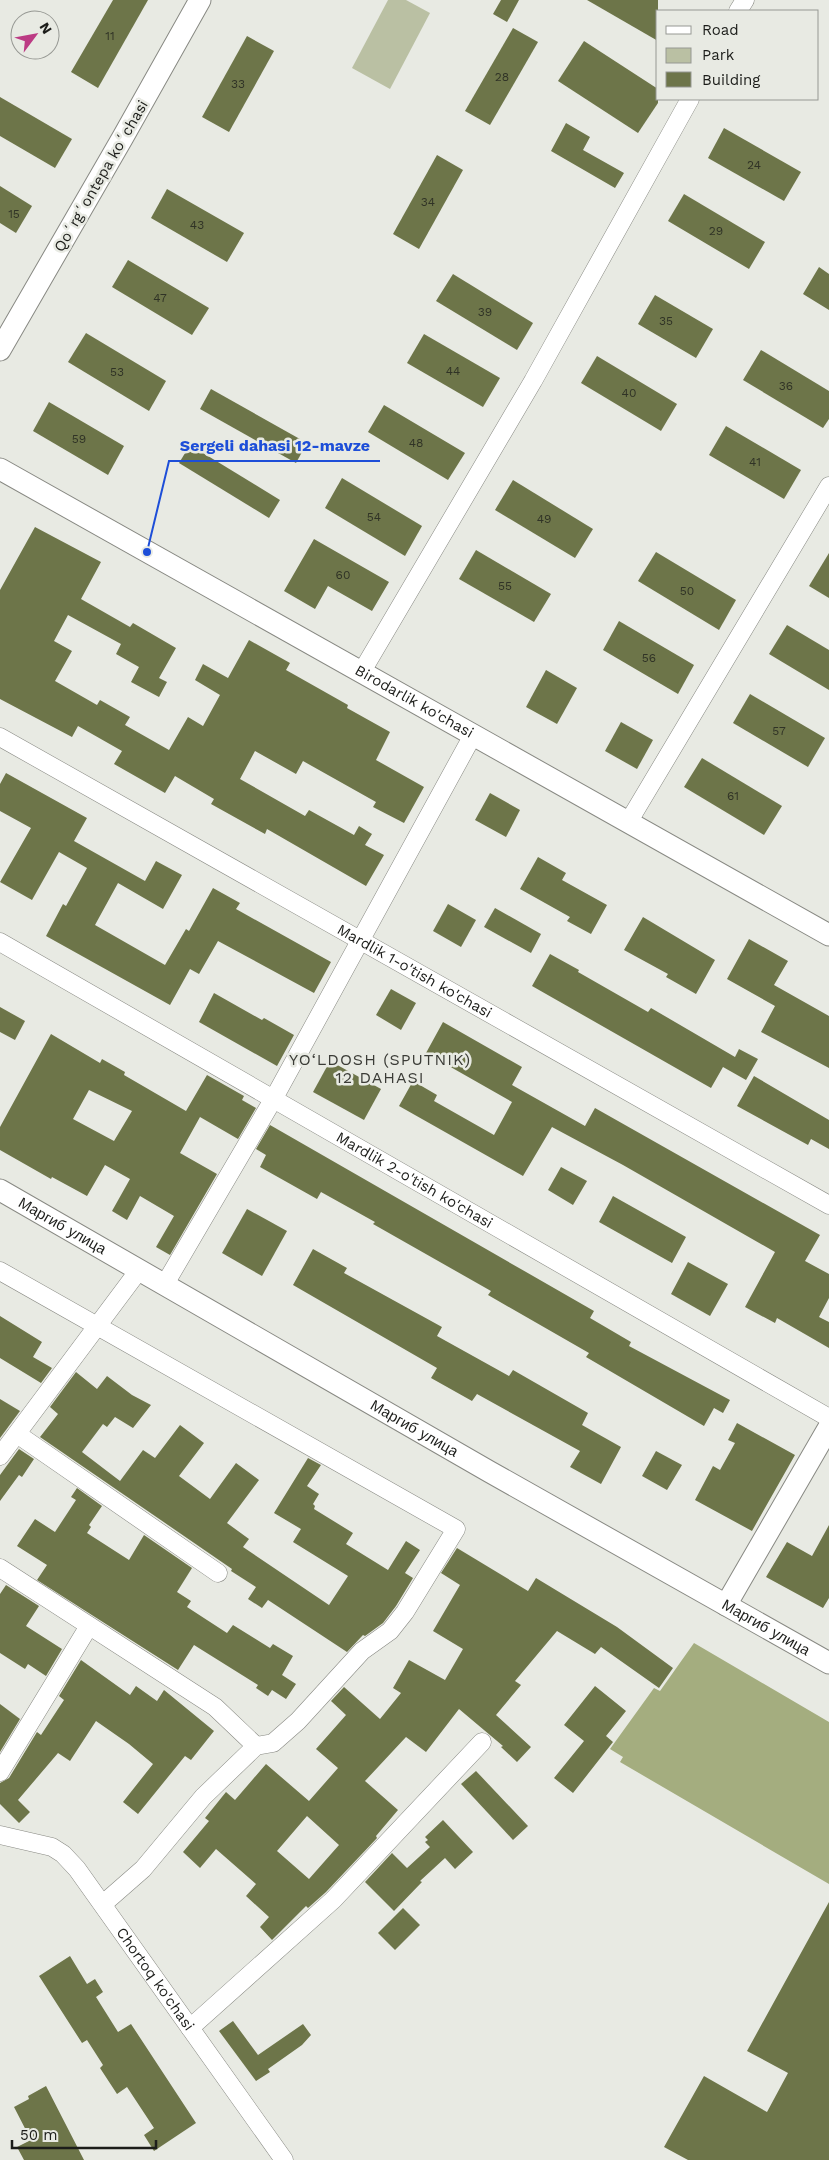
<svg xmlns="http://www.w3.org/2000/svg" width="829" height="2160" viewBox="0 0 829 2160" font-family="'Work Sans',sans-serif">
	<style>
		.green { fill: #bac0a3 }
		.forest { fill: #a4ad7f }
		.building { fill: #6d7549; fill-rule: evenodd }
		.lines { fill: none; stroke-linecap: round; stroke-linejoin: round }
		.minor-casing { stroke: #888983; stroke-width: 19 }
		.tertiary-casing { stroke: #888983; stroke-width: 23 }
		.minor { stroke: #fff; stroke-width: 18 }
		.tertiary { stroke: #fff; stroke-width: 21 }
		.labels { text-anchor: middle; stroke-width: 5; stroke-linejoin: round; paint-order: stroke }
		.number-label { font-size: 12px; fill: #303326 }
		.street-label { font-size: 15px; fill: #1c1d1a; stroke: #e8eae3 }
		.neighbourhood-label { font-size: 16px; letter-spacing: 1px; fill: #3b3c37; stroke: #e8eae3 }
		.leader { fill: none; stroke: #1d4ed8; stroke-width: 2 }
		.callout-dot { fill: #1d4ed8; stroke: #e8eae3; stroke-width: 2 }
		.callout-label { font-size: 16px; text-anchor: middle; font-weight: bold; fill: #1d4ed8; stroke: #e8eae3; stroke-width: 5; stroke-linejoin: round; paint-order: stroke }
	</style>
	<rect width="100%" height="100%" fill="#e8eae3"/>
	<path class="green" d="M388,0h18l24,13 -40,76 -38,-21z"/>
	<path class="forest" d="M694,1643l135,79v162l-209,-122 3,-5 -13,-8 44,-61 6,3z"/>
	<g class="building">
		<path d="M113,0h35l-50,88 -27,-16z"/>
		<path d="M501,0h18l-12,22 -14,-8z"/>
		<path d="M587,0h71v41z"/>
		<path d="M513,28l25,14 -48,83 -25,-14z"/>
		<path d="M247,36l27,15 -45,81 -27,-15z"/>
		<path d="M584,41l74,48v14l-20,30 -80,-52z"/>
		<path d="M0,97l72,42 -17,29 -55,-32z"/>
		<path d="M566,123l24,14 -7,13 41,23 -9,15 -64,-37z"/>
		<path d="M724,128l77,44 -17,29 -76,-43z"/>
		<path d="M437,155l26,15 -44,79 -26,-15z"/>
		<path d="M0,186l32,20 -16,27 -16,-10z"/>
		<path d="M167,189l77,44 -17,29 -76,-44z"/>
		<path d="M684,194l81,48 -16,27 -81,-48z"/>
		<path d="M128,260l81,48 -17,27 -80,-48z"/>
		<path d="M819,267l10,7v36l-26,-16z"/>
		<path d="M453,274l80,49 -16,27 -81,-49z"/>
		<path d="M655,295l58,34 -17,29 -58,-34z"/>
		<path d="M86,333l80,48 -17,30 -81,-49z"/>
		<path d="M424,334l76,44 -17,29 -76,-44z"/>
		<path d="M761,350l68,41v28l-6,9 -80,-48z"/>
		<path d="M597,356l80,48 -16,27 -80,-48z"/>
		<path d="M211,389l96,54 -11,20 -96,-54z"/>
		<path d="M49,402l75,44 -16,29 -75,-44z"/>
		<path d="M384,405l81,48 -17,27 -80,-48z"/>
		<path d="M726,426l75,44 -17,29 -75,-44z"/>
		<path d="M190,445l90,55 -11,18 -90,-55z"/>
		<path d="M342,478l80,48 -17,30 -80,-48z"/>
		<path d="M513,480l80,49 -18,29 -80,-48z"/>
		<path d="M35,527l66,35 -20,37 49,28 3,-4 43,25 -17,30 8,4 -8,15 -28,-15 8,-15 -23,-13 5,-10 -53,-29 -14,26 18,10 -17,30 42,24 3,-5 30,17 -5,8 44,25 19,-33 15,9 17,-31 -25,-15 8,-16 25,14 21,-38 41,23 -4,7 62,35 -1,3 43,24 -14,28 48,27 -20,36 -31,-16 3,-5 -73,-41 -7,13 -41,-23 -15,28 65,37 4,-6 45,25 5,-9 13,8 -7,11 19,10 -18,31 -99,-57 -2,5 -54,-30 3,-5 -39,-23 -10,17 -51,-29 8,-13 -44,-25 -6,11 -72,-38v-109z"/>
		<path d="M314,539l75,43 -17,29 -44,-25 -13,23 -31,-18z"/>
		<path d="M476,550l75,44 -17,28 -75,-43z"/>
		<path d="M656,552l80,48 -17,30 -81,-49z"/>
		<path d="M829,553v45l-20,-12z"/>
		<path d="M619,621l75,44 -16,29 -75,-44z"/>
		<path d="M787,625l42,25v40l-60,-36z"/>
		<path d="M546,670l31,18 -20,36 -31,-17z"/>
		<path d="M750,694l75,44 -17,29 -75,-44z"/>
		<path d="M621,722l32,18 -16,29 -32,-18z"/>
		<path d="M702,758l80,48 -18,29 -80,-48z"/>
		<path d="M6,773l81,45 -13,23 71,40 11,-20 26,14 -19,34 -45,-26 -23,42 70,40 21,-36 3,2 24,-43 27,15 -4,6 95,53 -17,31 -96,-52 -19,33 -9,-5 -20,36 -124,-69 17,-32 3,2 21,-38 -28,-16 -27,48 -32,-18 31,-54 -31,-17v-27z"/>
		<path d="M490,793l30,17 -14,27 -31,-17z"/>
		<path d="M538,857l28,16 -4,7 45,25 -16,29 -24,-13 3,-4 -50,-28z"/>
		<path d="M448,904l28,16 -15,27 -28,-16z"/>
		<path d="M495,908l46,26 -10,19 -47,-26z"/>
		<path d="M643,917l72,43 -19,34 -30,-17 2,-3 -44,-24z"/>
		<path d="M749,939l39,22 -14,24 55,31v52l-68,-36 14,-26 -48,-27z"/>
		<path d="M550,954l29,16 -1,2 70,40 3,-4 84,49 4,-8 19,10 -12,21 -23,-13 -12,21 -179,-102z"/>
		<path d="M391,989l25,14 -15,27 -25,-15z"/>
		<path d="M214,993l48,27 2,-2 30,17 -17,31 -78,-44z"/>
		<path d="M0,1007l25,14 -10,19 -15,-8z"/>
		<path d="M443,1022l79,45 -10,18 73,41 10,-18 225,127 -15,26 24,13v24l-10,19 10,5v26l-52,-30 -2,5 -30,-16 30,-55 -152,-87 -71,-38 -29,49 -124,-70 14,-25 24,14 -3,6 60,34 18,-33 -86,-49z"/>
		<path d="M51,1034l49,29 2,-4 23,13 -1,3 62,36 21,-36 37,21 -2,4 14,8 -18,31 -38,-22 -20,36 37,21 -47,81 -14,-8 18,-31 -34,-20 -13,24 -15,-9 18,-32 -25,-14 -18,31 -35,-19 -1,2 -51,-29v-23zM89,1090l43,21 -18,30 -41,-22z"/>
		<path d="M330,1061l51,28 -17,31 -51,-28z"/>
		<path d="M754,1076l75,44v29l-18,-10 -3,6 -71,-39z"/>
		<path d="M270,1125l324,186 -4,7 41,24 -2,4 101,54 -7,13 -9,-5 -10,18 -118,-69 3,-4 -101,-58 3,-4 -118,-67 2,-2 -54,-30 -4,7 -57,-32 6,-12 -10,-6z"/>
		<path d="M561,1167l26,14 -14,24 -25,-15z"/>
		<path d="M613,1196l73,41 -14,26 -73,-41z"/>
		<path d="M247,1209l40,22 -25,45 -40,-23z"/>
		<path d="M313,1249l34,19 -3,5 98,54 -5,9 72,40 4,-6 75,43 -6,12 39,22 -20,37 -31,-17 10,-16 -103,-57 -5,7 -41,-23 6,-10 -144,-83z"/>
		<path d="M688,1262l40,22 -18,32 -39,-22z"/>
		<path d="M0,1316l42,26 -9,15 19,11 -11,15 -41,-25z"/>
		<path d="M76,1372l21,17 10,-13 25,19 19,10 -18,23 -18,-11 -8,10 -4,-3 -21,28 38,29 23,-31 12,8 25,-33 24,18 -25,33 31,23 26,-36 23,17 -32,43 22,16 -6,8 86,58 19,-29 -55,-34 8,-13 -27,-16 34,-55 13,7 -14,21 12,8 -6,10 2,2 -1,3 39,24 -7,11 42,26 18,-29 14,9 -15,23 8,5 -17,28 -13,17 -18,13 -2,-1 -16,17 -79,-52 -6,8 -14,-9 8,-12 -25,-16 1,-2 -192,-132 18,-23 -8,-7z"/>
		<path d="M0,1399l20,12 -20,27z"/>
		<path d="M737,1423l58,32 -43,76 -57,-31 18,-34 7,4 15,-27 -7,-3z"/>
		<path d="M19,1449l15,10 -12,18 -3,-2 -19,26v-26z"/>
		<path d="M656,1451l26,14 -15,25 -25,-14z"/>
		<path d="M77,1488l25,18 -13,19 2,2 -4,6 42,27 15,-25 48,33 -15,24 14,9 -4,6 40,26 6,-8 37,23 3,-4 20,12 -11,19 14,9 -10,15 -14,-9 -4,6 -12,-8 2,-3 -64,-40 -16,25 -141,-90 10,-15 -30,-19 18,-27 20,13 21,-32 -5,-3z"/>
		<path d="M829,1525v73l-6,10 -57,-31 21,-35 25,14z"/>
		<path d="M457,1548l71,43 8,-13 81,49 56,41 -14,20 -58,-41 -6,7 -38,-23 -42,50 6,4 -25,30 35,32 -14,15 -16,-15 2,-1 -44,-37 -33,43 -20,-15 -41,44 33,29 -22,26 1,2 -51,54 -18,16 -2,-2 -34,34 -12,-13 9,-10 -23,-21 10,-12 -40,-35 -16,19 -17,-16 26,-31 -4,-3 21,-26 9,8 31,-36 43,37 29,-33 -22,-19 30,-34 -15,-14 13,-14 36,32 21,-26 -8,-5 16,-28 36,20 18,-31 -30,-18 27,-46 -19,-12zM307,1816l32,29 -30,34 -32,-28z"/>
		<path d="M6,1585l33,21 -13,20 36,23 -16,27 -18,-12 -3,5 -25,-16v-59z"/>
		<path d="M81,1660l49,35 6,-9 21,15 7,-11 50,41 -23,29 -6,-4 -47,58 -15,-12 30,-38 -24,-20 -33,-23 -26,40 -12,-8 -40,47 12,12 -11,11 -19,-19v-21l9,-5 28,-46 4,3 17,-26 6,-9 -5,-4z"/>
		<path d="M595,1686l31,25 -20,25 7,6 -40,51 -19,-15 30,-37 -20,-16z"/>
		<path d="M0,1704l20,15 -20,33z"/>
		<path d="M476,1771l52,55 -15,14 -52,-56z"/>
		<path d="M443,1820l30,32 -18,17 -10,-11 -25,23 2,1 -28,29 -29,-29 27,-29 15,15 23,-21 -5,-5 3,-2 -3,-3z"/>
		<path d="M829,1902v258h-141l-24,-13 40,-71 63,36 21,-39 -41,-22z"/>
		<path d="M403,1908l17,17 -25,25 -17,-17z"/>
		<path d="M70,1956l17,28 8,-5 8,13 -7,5 22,35 13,-8 65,99 -42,28 -10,-16 10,-7 -27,-41 -10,7 -17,-26 3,-3 -16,-25 -5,3 -43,-67z"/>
		<path d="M233,2021l25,34 45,-31 8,11 -9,10 -34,24 2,3 -14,9 -37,-50z"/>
		<path d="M46,2086l38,74h-60l-7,-13 14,-7 -17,-33 15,-8 -1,-3z"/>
	</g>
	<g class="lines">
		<defs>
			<g id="minor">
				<path d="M738,11l7,-11"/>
				<path d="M361,673l172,-292 157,-282"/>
				<path id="s1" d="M0,737l829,468"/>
				<path d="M629,821l200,-335"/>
				<path id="s2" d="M0,942l829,476"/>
				<path d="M0,1271l456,258 -51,83 -15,19 -28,20 -64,70 -25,22 -17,3 -53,51 -60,72 -40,35"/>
				<path d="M165,1284l109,-186 199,-363"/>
				<path d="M17,1434l201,139"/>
				<path d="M0,1456l139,-186"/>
				<path d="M0,1568l215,139 41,39"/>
				<path d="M0,1772l89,-146"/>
				<path id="s3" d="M0,1835l52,12 11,7 14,15 207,291"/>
				<path d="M190,2028l143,-128 149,-158"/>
			</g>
			<g id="tertiary">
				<path d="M0,350l123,-213 77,-137"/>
				<path id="s4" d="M0,469c276,156 554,309 829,466"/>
				<path id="s5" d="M0,1190l490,282 339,191"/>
				<path d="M726,1605l103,-178"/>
			</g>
		</defs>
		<use href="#minor" class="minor-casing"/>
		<use href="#tertiary" class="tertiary-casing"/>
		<use href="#minor" class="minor"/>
		<use href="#tertiary" class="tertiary"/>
	</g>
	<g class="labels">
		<g class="number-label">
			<text x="110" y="40">11</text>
			<text x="502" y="81">28</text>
			<text x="238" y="88">33</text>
			<text x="754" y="169">24</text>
			<text x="428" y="206">34</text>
			<text x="14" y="218">15</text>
			<text x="197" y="229">43</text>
			<text x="716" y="235">29</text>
			<text x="160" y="302">47</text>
			<text x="485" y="316">39</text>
			<text x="666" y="325">35</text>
			<text x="453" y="375">44</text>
			<text x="117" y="376">53</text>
			<text x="786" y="390">36</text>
			<text x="629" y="397">40</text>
			<text x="79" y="443">59</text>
			<text x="416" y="447">48</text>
			<text x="755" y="466">41</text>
			<text x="374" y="521">54</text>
			<text x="544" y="523">49</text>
			<text x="343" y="579">60</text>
			<text x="505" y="590">55</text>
			<text x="687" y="595">50</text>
			<text x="649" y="662">56</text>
			<text x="779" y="735">57</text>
			<text x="733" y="800">61</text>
		</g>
		<g class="street-label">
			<text transform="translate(101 176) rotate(-60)" y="5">Qoʻrgʻontepa koʻchasi</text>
			<text dy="5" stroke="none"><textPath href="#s4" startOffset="475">Birodarlik ko'chasi</textPath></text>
			<text dy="5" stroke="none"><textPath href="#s1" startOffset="476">Mardlik 1-o'tish ko'chasi</textPath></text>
			<text dy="5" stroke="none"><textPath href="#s2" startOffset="478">Mardlik 2-o'tish ko'chasi</textPath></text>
			<text dy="5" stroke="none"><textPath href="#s5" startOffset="72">Маргиб улица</textPath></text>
			<text dy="5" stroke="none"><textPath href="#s5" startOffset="478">Маргиб улица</textPath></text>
			<text dy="5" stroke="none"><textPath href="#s5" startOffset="882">Маргиб улица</textPath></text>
			<text dy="5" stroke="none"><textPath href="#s3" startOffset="222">Chortoq ko'chasi</textPath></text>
		</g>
		<g class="neighbourhood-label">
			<text x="380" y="1065">YO‘LDOSH (SPUTNIK)<tspan x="380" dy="18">12 DAHASI</tspan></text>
		</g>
	</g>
	<path class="leader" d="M147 552L169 461H380"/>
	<circle class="callout-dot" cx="147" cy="552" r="5"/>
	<g class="callout-label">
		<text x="275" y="451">Sergeli dahasi 12-mavze</text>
	</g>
	<rect x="656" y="10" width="162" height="90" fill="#e8eae3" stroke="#969893"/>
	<rect x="666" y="26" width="25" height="8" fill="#ffffff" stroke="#969893"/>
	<text x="702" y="35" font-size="15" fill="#1c1d1a">Road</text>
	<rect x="666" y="48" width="25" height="15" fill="#bac0a3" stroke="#969893"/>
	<text x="702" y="60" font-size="15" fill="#1c1d1a">Park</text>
	<rect x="666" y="72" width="25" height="15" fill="#6d7549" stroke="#969893"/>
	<text x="702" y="85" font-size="15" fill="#1c1d1a">Building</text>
	<g transform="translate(35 35) rotate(58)"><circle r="24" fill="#e8eae3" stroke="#969893"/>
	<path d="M0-4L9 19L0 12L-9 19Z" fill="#bc3b84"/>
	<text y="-8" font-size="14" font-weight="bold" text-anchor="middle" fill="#1c1d1a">N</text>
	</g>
	<path d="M12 2140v8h144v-8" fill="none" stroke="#1c1d1a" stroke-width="2.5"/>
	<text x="20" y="2140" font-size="15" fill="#1c1d1a" stroke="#e8eae3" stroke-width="4" paint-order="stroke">50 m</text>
</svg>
